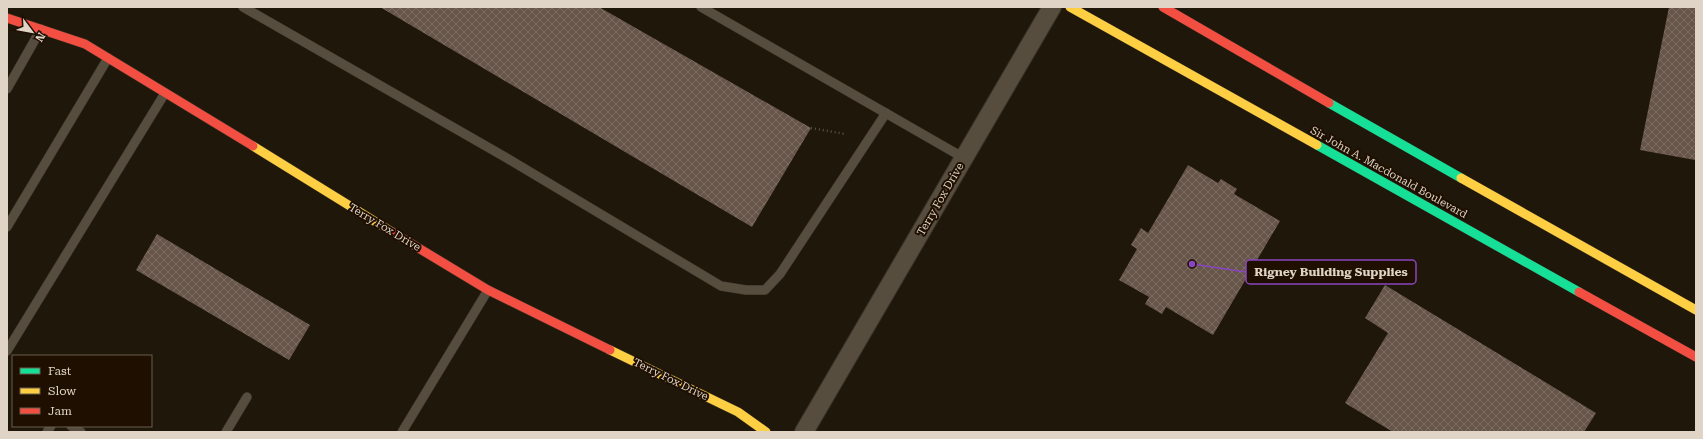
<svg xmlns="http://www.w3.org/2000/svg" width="1703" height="439" viewBox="0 0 1703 439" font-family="'Roboto Serif',serif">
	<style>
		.building { fill: url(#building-cross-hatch) }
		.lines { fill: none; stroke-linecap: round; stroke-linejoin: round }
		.lane-casing { stroke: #383126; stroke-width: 10 }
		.street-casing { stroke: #383126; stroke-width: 20 }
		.fast-casing { stroke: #383126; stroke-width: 10 }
		.slow-casing { stroke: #383126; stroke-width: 10 }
		.jam-casing { stroke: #383126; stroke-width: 10 }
		.path { stroke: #5a5246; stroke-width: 2.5; stroke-dasharray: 1 3; stroke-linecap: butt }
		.lane { stroke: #574d3e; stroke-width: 9 }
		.street { stroke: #574d3e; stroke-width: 18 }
		.fast { stroke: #16e098; stroke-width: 9 }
		.slow { stroke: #ffcf43; stroke-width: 9 }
		.jam { stroke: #f24e42; stroke-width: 9 }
		.labels { text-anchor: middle; stroke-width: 4; stroke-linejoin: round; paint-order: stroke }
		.street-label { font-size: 11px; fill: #dfd4c6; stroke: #1e0f00 }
		.leader { fill: none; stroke: #8a45c0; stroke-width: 1.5 }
		.callout-dot { fill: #8a45c0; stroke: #1e0f00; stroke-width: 1.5 }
		.callout { fill: #1e0f00; stroke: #8a45c0; stroke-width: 1.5 }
		.callout-label { font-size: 12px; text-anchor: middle; font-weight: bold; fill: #dfd4c6 }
	</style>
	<defs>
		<pattern id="building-cross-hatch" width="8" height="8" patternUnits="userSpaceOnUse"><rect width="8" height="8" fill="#665548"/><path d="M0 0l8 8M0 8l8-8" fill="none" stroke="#7b6d61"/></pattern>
	</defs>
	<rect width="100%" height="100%" fill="#1f170a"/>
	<g class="building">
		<path d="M380,7h219l212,121 -59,99z"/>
		<path d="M1669,7h27l-1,153 -55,-10z"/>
		<path d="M1188,165l30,18 3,-4 16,10 -3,5 46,27 -67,114 -47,-28 -4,7 -17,-10 4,-7 -30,-17 18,-31 -6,-4 10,-17 7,5z"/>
		<path d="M157,234l153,91 -21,35 -153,-90z"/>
		<path d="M1385,285l211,128 -12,19h-191l-48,-29 43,-70 -23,-15z"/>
	</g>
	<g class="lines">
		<defs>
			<g id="lane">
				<path d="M243,7l262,150 216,129 25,4h19l15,-16 106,-161"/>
				<path d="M701,7l263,151"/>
				<path d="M7,89l34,-60"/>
				<path d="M7,227l101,-169"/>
				<path d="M7,351l158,-258"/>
				<path d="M71,426l10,6"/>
				<path d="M47,432l4,-6"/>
				<path d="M226,432l21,-35"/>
				<path d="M402,432l86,-142"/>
			</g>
			<path id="street" d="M804,432l248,-425"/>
			<g id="fast">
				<path d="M1329,103l132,75"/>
				<path d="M1317,145l262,147"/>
			</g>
			<g id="slow">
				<path d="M1070,7l247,138"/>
				<path d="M253,146l139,86"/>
				<path d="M1461,178l235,132"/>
				<path d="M610,350l128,62 28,20"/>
			</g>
			<g id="jam">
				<path d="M1163,7l166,96"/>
				<path d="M7,18l78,26 168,102"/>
				<path d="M392,232l96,58 122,60"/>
				<path d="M1579,292l117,65"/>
			</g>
		</defs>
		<use href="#lane" class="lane-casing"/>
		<use href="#street" class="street-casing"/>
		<use href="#fast" class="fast-casing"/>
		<use href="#slow" class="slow-casing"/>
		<use href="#jam" class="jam-casing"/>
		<path class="path" d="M811,128l34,6"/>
		<use href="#lane" class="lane"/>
		<use href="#street" class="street"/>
		<use href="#fast" class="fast"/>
		<use href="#slow" class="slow"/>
		<use href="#jam" class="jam"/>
	</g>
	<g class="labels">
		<g class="street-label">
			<text transform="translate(1389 172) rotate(29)" y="4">Sir John A. Macdonald Boulevard</text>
			<text transform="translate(940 199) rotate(-60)" y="4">Terry Fox Drive</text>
			<text transform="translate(385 227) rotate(31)" y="4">Terry Fox Drive</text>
			<text transform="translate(671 379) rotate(26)" y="4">Terry Fox Drive</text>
		</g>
	</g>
	<path class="leader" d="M1192 264L1246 272"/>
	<circle class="callout-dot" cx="1192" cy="264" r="4"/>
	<rect class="callout" x="1246" y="260" width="170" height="24" rx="4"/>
	<g class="callout-label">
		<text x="1331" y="276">Rigney Building Supplies</text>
	</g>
	<rect width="1703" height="439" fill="none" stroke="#dfd4c6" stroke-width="16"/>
	<rect x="12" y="355" width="140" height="72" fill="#1e0f00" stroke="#6b5e4f"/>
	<rect x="20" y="368" width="20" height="6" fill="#16e098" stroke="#6b5e4f"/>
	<text x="48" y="375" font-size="12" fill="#dfd4c6">Fast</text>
	<rect x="20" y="388" width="20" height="6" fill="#ffcf43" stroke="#6b5e4f"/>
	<text x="48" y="395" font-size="12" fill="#dfd4c6">Slow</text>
	<rect x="20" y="408" width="20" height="6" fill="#f24e42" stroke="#6b5e4f"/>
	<text x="48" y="415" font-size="12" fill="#dfd4c6">Jam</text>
	<g transform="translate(32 32) rotate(122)" stroke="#1e0f00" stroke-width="3" paint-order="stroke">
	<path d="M0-3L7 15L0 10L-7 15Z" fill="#dfd4c6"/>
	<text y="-6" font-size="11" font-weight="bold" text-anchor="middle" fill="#dfd4c6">N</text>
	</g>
</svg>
